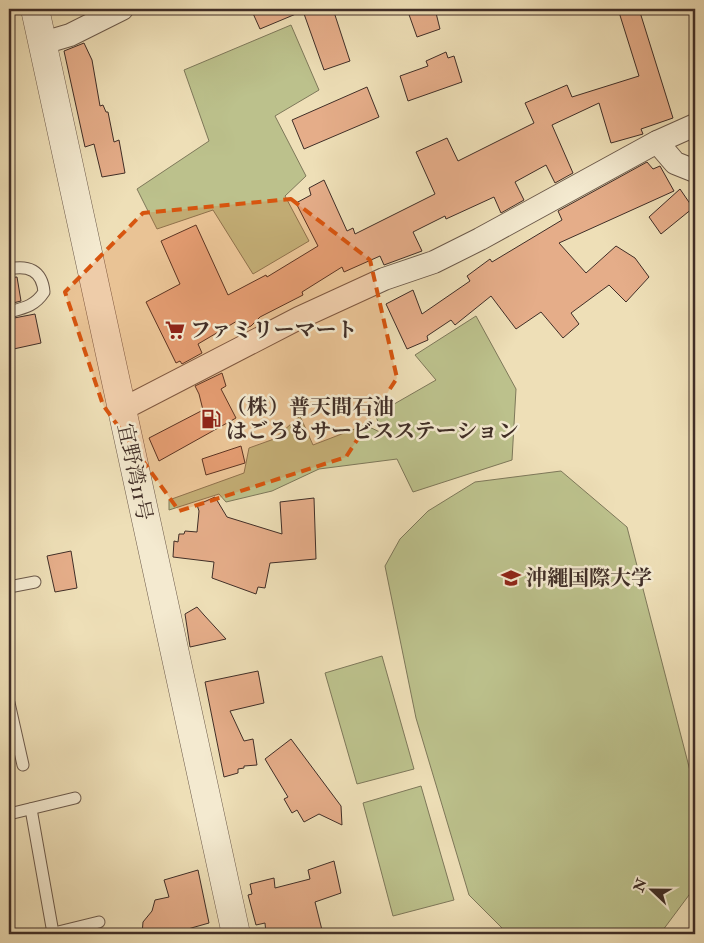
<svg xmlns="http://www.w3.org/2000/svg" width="704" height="943" viewBox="0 0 704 943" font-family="'IM FELL Double Pica','Noto Serif JP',serif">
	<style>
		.green { fill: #bcc18c; stroke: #7e785a }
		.building { fill: #e5ad89; stroke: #402e27 }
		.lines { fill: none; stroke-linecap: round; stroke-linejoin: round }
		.service-casing { stroke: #6c5a4b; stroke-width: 13 }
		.minor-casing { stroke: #6c5a4b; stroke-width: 24 }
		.tertiary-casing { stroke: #6c5a4b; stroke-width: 29 }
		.service { stroke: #f4ead0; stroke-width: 11 }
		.minor { stroke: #f4ead0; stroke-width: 22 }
		.tertiary { stroke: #f4ead0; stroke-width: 28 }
		.marked { fill: #d7550f; fill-opacity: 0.2; stroke: #d7550f; stroke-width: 4; stroke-dasharray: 10 6; stroke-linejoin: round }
		.labels { text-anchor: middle; stroke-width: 5; stroke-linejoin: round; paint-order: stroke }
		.poi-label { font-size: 21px; font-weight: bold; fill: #402e27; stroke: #f4ead0; text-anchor: start }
		.street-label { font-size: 21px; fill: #402e27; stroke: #f4ead0 }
	</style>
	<rect width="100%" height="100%" fill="#eedfb7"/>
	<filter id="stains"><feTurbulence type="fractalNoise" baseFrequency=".004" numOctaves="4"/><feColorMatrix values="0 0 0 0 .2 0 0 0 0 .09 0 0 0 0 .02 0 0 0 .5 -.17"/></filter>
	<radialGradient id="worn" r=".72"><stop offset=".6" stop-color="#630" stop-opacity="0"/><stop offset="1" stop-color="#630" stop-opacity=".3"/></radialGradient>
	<g class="green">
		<path d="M291,25l28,65 -44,26 31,60 -21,20 24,45 -56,33 -40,-64 -56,19 -20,-40 72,-48 -25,-71z"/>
		<path d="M476,316l40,73 -4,71 -99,32 -16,-33 -78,10 -47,22 -46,11 -7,-8 -50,16v-10l75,-27 5,-25 25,-9 26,-23 13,29 52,-20 19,9 -9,-19 61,-35 -21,-25z"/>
		<path d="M561,471l66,56 68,263v97l-35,47 -153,-1 -38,-38 -53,-177 -31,-152 15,-27 28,-28 47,-29z"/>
		<path d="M382,656l32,113 -57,15 -32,-111z"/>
		<path d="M421,786l33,114 -61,16 -30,-113z"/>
	</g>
	<g class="building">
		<path d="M251,9h82l17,52 -26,9 -21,-59 -43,18z"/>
		<path d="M407,9h28l5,20 -23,8z"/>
		<path d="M618,9h21l34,109 -32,11 2,5 -32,9 -12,-40 -47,22 21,48 -18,10 -9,-18 -31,17 9,18 -23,13 -7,-16 -48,22 -1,-3 -32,16 9,19 -38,14 -4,-9 -36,16 -2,-5 -40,25 1,3 -43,22 -9,9 -9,4 -5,-9 -39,23 4,9 -20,11 -2,-3 -4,2 -30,-61 34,-18 -19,-43 35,-16 32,70 38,-20 1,2 51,-31 -22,-43 15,-8 -2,-7 15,-8 23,51 6,-3 2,6 80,-40 -19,-42 31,-14 11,23 76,-38 -9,-20 42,-18 5,12 67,-21z"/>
		<path d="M84,43l8,17 8,46 3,-1 3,7h2l6,30 5,-2 6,33 -23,4 -8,-33 -9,3 -21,-96z"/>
		<path d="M446,52l2,6 6,-2 8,26 -54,19 -8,-25 28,-10 -2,-5z"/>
		<path d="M367,87l12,30 -75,32 -12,-29z"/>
		<path d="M647,162l6,7 7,-3 14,25 -115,52 27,30 30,-27 19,12 14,19 -23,25 -17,-17 -38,28 8,11 -16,14 -22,-26 -25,17 -25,-33 -36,29 -4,-5 -24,16 1,4 -21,9 -21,-45 27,-14 9,24 48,-33 -3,-5 23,-17 2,3 70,-42 -4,-9z"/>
		<path d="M680,189l13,19 -32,26 -12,-17z"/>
		<path d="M17,277l4,24 -12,3v-26z"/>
		<path d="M35,314l6,29 -32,7v-31z"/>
		<path d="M222,373l4,13 -5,3 15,29 -77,43 -10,-23 54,-28 -4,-16 -4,-8z"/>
		<path d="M241,446l4,17 -39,12 -4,-16z"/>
		<path d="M215,497l12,20 55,17 -2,-32 34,-4 2,61 -46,4 -5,25 -7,-1 -2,7 -44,-16 2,-16 -41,-5 1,-16 4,1 1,-8h5l1,-3 12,1 2,-21 -2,-6z"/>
		<path d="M71,551l6,37 -22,4 -8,-36z"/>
		<path d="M197,607l7,8 22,24 -36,8 -5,-33z"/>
		<path d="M258,671l6,32 -34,8 14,30 9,-2 4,26 -13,1v2l-6,1v4l-14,4 -19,-95z"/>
		<path d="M291,739l50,67 1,19 -23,-11 -15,8 -7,-12 -5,3 -8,-14 4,-2 -23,-38z"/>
		<path d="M334,861l7,32 -26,9 8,32h-57l-1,-11 -9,2 -8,-30 4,-1 -2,-10 24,-6 1,10 35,-9 -2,-9z"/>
		<path d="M198,870l11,53 -39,11h-28l1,-12 9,-11 3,-11 14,-3 -5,-17z"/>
	</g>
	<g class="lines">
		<defs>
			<g id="service">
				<path d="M9,269c19,-4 33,1 35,23 -9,14 -20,16 -35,20"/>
				<path d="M9,587l26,-5"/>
				<path d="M9,703l14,62"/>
				<path d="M31,809l22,124"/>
				<path d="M9,814l66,-16"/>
				<path d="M50,934l49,-12"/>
			</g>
			<g id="minor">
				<path d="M43,43l27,-8 52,-26"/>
				<path d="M657,142l18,21 20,8"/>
				<path d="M121,410l178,-92 85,-39 50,-17 46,-23 177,-97 38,-17"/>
			</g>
			<path id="tertiary" d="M35,9l201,925"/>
		</defs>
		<use href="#service" class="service-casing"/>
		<use href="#minor" class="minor-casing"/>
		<use href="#tertiary" class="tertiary-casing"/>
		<use href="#service" class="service"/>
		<use href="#minor" class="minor"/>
		<use href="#tertiary" class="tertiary"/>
	</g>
	<path class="marked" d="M291,199l79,61 27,118 -51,79 -167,54 -76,-106 -38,-113 78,-79z"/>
	<defs>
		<symbol id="supermarket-bare" viewBox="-9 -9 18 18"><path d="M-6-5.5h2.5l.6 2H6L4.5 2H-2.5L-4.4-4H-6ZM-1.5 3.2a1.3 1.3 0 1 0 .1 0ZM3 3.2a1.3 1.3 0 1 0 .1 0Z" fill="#8f2418" stroke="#f4ead0" stroke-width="2.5" paint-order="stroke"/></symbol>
		<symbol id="fuel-bare" viewBox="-9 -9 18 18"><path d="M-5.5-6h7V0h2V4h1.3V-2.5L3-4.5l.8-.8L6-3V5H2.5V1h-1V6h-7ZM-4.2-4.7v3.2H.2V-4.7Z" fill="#8f2418" stroke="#f4ead0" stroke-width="2.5" paint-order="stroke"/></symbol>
		<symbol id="university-bare" viewBox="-9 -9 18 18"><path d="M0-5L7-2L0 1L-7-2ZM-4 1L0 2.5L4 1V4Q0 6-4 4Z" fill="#8f2418" stroke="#f4ead0" stroke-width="2.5" paint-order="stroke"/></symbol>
	</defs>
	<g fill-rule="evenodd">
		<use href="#supermarket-bare" x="161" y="316" width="28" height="28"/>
		<use href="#fuel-bare" x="197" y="405" width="28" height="28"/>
		<use href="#university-bare" x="497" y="564" width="28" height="28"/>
	</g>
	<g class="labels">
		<g class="poi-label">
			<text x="190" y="337">ファミリーマート</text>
			<text x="226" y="414">（株）普天間石油<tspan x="226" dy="24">はごろもサービスステーション</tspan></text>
			<text x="526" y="585">沖繩国際大学</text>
		</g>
		<g class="street-label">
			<text transform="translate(135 472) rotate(78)" y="7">宜野湾11号</text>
		</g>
	</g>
	<rect width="704" height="943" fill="none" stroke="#eedfb7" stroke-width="30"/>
	<rect x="10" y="10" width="684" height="923" fill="none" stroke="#402e27" stroke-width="2.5"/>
	<rect x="15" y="15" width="674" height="913" fill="none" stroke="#402e27"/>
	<g transform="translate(652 890) rotate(292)" stroke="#f4ead0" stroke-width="4" paint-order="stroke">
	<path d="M0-4L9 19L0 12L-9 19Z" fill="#402e27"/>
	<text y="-8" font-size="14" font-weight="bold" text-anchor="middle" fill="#402e27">N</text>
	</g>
	<rect width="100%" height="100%" filter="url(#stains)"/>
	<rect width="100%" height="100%" fill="url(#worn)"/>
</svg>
